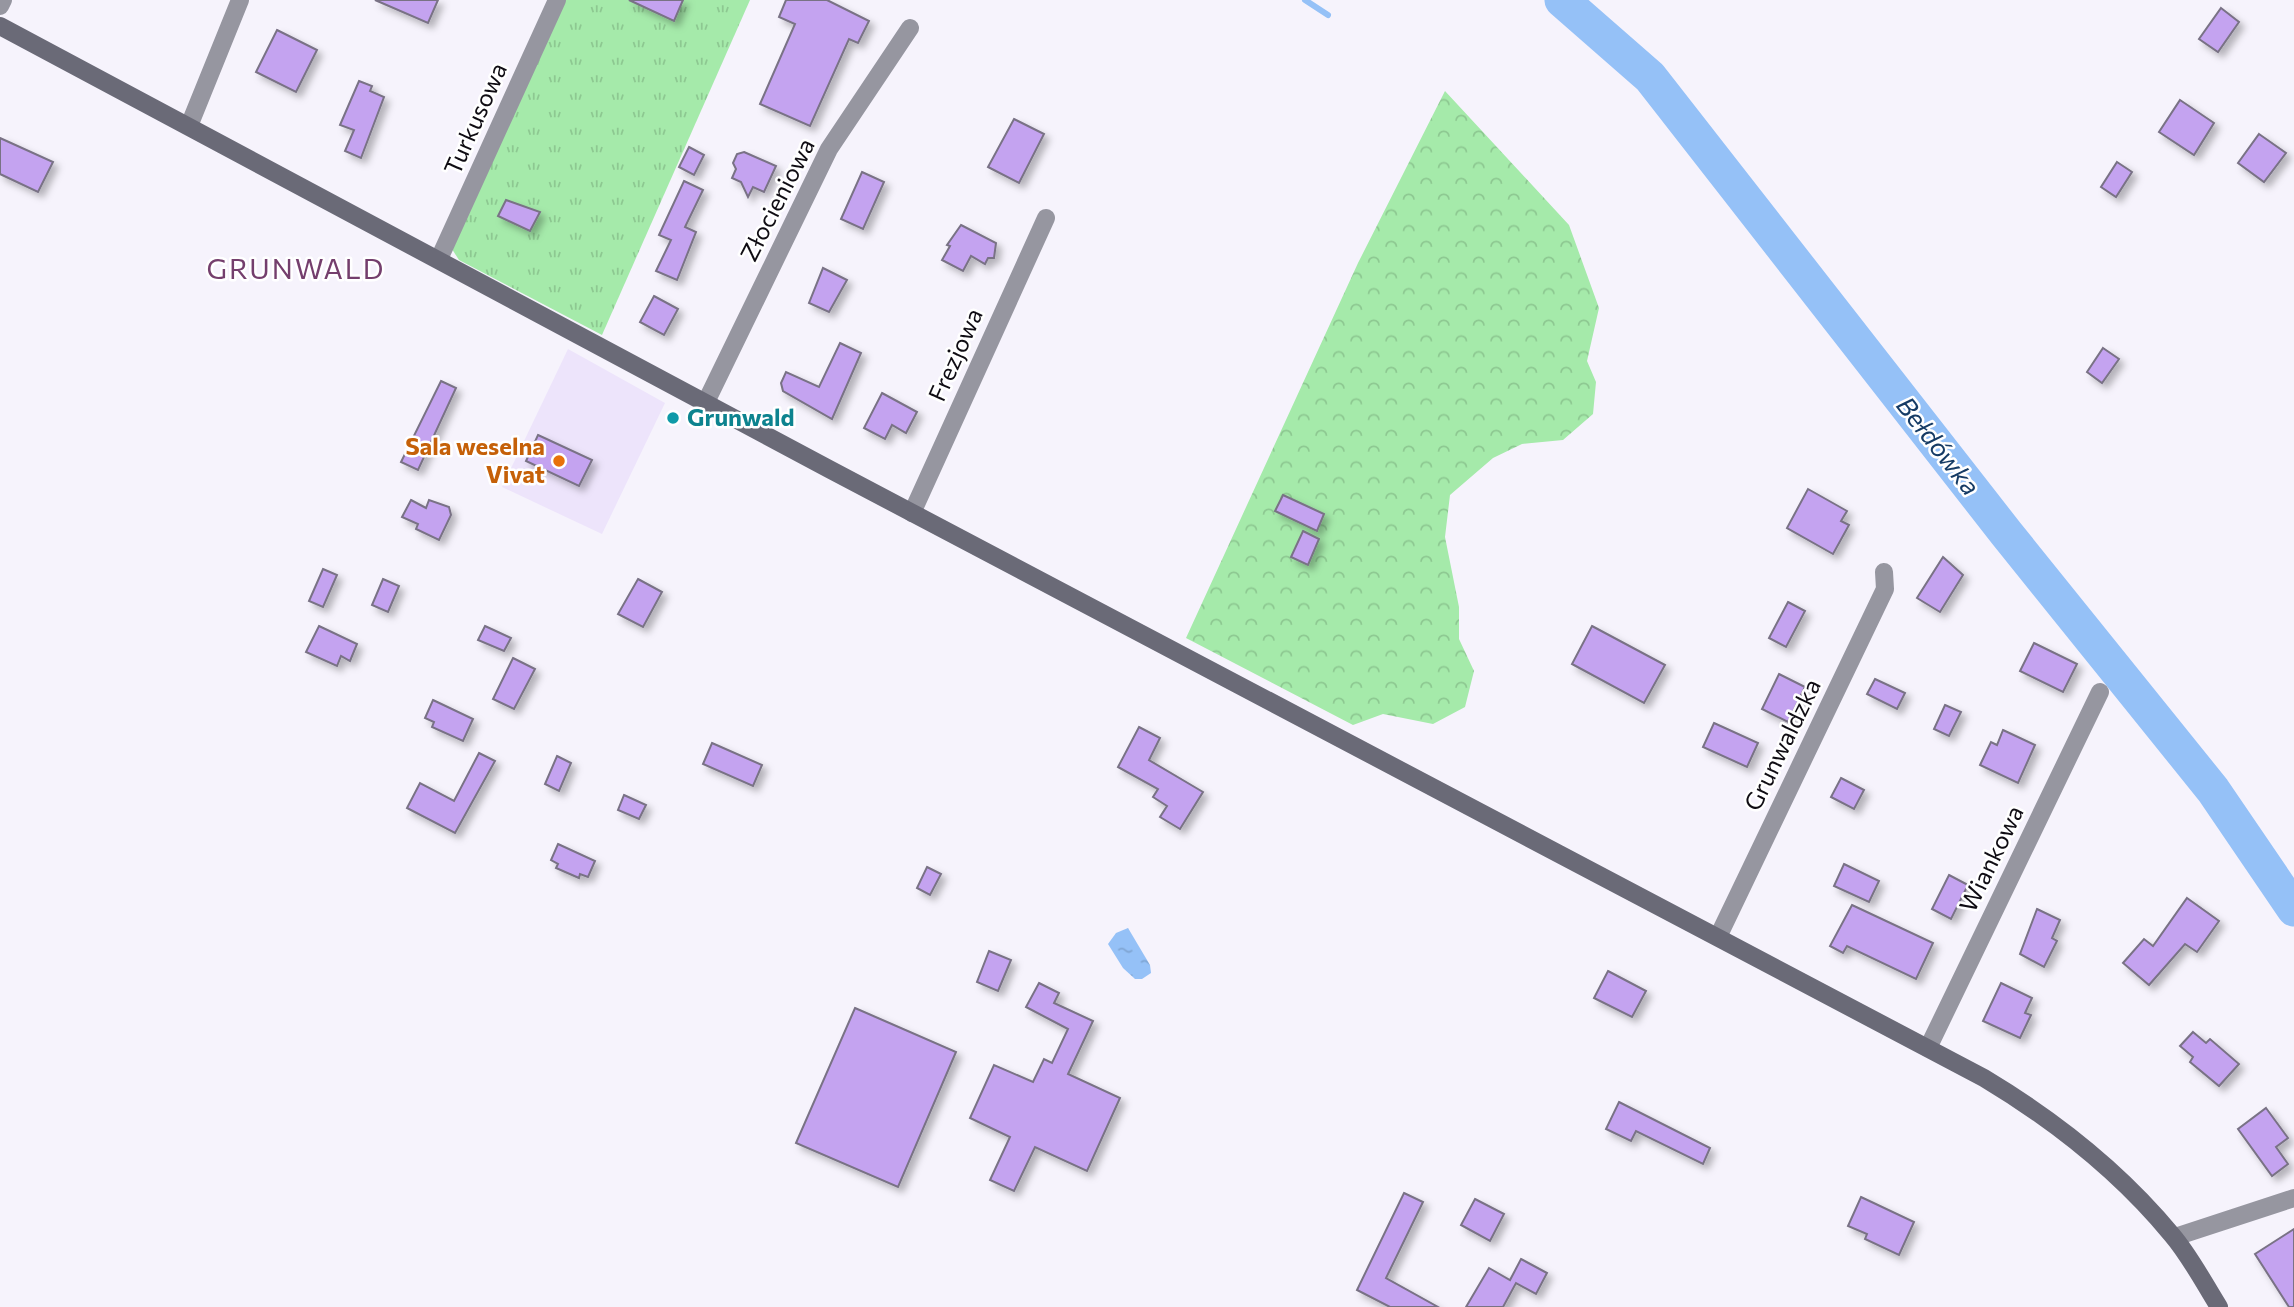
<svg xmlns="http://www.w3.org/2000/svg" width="2294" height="1307" viewBox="0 0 2294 1307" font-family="Commissioner,sans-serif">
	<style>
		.built { fill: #ede4fb }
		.grass { fill: url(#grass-tufts) }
		.forest { fill: url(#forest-crowns) }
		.water { fill: url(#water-ripples) }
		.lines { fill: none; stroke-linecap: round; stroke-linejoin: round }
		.stream { stroke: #95c1f7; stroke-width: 6 }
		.river { stroke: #95c1f7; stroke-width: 35 }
		.building { fill: #c4a3f0; stroke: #797285; stroke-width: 2; filter: url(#shadow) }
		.street { stroke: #9696a0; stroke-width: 18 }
		.secondary { stroke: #6a6a77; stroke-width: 18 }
		.culture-dot { fill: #0f9aa8; stroke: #fff; stroke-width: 2.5 }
		.food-dot { fill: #e8710a; stroke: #fff; stroke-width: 2.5 }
		.labels { text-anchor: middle; stroke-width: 5; stroke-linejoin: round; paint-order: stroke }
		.street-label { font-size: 24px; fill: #0f0c13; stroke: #fff }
		.culture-label { font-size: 24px; font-weight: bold; fill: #0d838f; stroke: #fff; text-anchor: start }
		.food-label { font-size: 24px; font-weight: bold; fill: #c56008; stroke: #fff; text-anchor: end }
		.water-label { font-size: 26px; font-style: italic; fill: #153b65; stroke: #fff }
		.quarter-label { font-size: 28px; letter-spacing: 2px; fill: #743e6d; stroke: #fff }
	</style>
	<defs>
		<pattern id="grass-tufts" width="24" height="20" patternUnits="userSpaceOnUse" patternTransform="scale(1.75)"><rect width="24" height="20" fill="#a5eaaa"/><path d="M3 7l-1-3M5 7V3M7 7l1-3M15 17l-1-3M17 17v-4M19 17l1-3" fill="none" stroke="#8dc891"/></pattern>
		<pattern id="forest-crowns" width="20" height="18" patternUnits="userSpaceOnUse" patternTransform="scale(1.75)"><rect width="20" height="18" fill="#a5eaaa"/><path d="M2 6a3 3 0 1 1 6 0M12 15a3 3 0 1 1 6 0" fill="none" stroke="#8dc891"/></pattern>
		<pattern id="water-ripples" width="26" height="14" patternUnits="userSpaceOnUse" patternTransform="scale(1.75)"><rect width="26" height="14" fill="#95c1f7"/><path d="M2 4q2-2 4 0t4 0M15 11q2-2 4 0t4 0" fill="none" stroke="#7fa5d3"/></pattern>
		<filter id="shadow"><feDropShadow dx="5" dy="5" stdDeviation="3.5" flood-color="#0004"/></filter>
	</defs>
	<rect width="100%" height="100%" fill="#f6f3fc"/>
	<path class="built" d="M568,349l97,54 -63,131 -100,-47z"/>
	<path class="grass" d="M562,0h188l-148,335 -143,-75 -9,-14z"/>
	<path class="forest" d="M1445,91l124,134 30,83 -12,53 9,21 -3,32 -30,26 -41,4 -29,14 -43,37 -5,42 14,70v32l15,32 -9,36 -32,17 -50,-10 -30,11 -167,-87 172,-375z"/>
	<path class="water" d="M1128,928l22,37 1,8 -9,6h-7l-12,-11 -15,-24 8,-11z"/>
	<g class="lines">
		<path class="stream" d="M1305,0l23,15"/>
		<path class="river" d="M1562,0l88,77 356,456 207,257 81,119"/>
	</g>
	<g class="building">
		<path d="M375,0h63l-10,23z"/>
		<path d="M629,0h54l-9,21z"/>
		<path d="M786,0h41l42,21 -11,22 -9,-4 -39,87 -50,-22 35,-80 -16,-7z"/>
		<path d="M2221,8l18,14 -21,30 -19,-13z"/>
		<path d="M277,30l40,20 -21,42 -40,-20z"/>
		<path d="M359,81l13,5 -2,5 14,6 -23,61 -16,-7 9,-21 -14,-5z"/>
		<path d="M2180,100l34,23 -20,32 -35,-23z"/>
		<path d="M1014,119l30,15 -25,49 -31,-16z"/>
		<path d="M2259,134l27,19 -22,29 -26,-19z"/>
		<path d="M0,138l53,24 -15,30 -38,-18z"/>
		<path d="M689,147l15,8 -10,20 -15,-8z"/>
		<path d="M744,152l32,14 -12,26 -11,-5 -5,10 -7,-15 -9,-4 4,-9 -3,-6 4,-9z"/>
		<path d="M2117,162l15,10 -16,25 -15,-10z"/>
		<path d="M862,172l22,10 -21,47 -22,-10z"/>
		<path d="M684,181l19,9 -18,37 11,5 -19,48 -21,-9 15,-31 -12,-5z"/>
		<path d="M506,200l34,12 -10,19 -32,-15z"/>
		<path d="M961,225l35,18 -2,15h-6l-3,6 -14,-8 -8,15 -21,-11 8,-14 -3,-1z"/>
		<path d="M823,268l24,12 -18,32 -20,-9z"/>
		<path d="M654,296l24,13 -14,26 -24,-13z"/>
		<path d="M840,343l21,10 -29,66 -49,-28 -2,-8 5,-11 33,15z"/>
		<path d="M2103,348l16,11 -17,24 -15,-11z"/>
		<path d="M441,381l15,7 -38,82 -17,-8z"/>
		<path d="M882,393l35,19 -11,21 -14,-8 -7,14 -21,-11z"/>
		<path d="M538,435l54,25 -13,26 -53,-25z"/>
		<path d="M1808,489l39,22 -6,10 8,4 -16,29 -46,-26z"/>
		<path d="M1283,495l41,19 -7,17 -42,-20z"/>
		<path d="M411,500l15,8 3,-8 20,7 2,8 -12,25 -23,-11 2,-5 -16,-7z"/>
		<path d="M1303,531l16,8 -11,26 -17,-8z"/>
		<path d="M1943,557l20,18 -23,37 -23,-14z"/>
		<path d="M323,569l14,6 -14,32 -14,-6z"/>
		<path d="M383,579l16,7 -11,26 -16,-7z"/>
		<path d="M638,579l24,13 -19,35 -25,-13z"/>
		<path d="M1788,602l17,9 -19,36 -17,-9z"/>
		<path d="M319,626l38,18 -7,17 -9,-5 -4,10 -31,-14z"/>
		<path d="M485,626l26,12 -7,13 -26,-11z"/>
		<path d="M1592,626l73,39 -21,38 -72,-39z"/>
		<path d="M2034,643l43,21 -14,28 -43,-21z"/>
		<path d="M513,658l22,11 -21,40 -21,-10z"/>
		<path d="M1779,674l26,13 -17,35 -26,-13z"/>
		<path d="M1875,679l30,14 -8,16 -30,-15z"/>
		<path d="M433,700l40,19 -10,22 -31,-14 2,-5 -9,-4z"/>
		<path d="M1945,705l16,7 -12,24 -15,-7z"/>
		<path d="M1714,723l44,20 -11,24 -44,-20z"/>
		<path d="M1139,727l21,11 -11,22 54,32 -23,37 -20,-12 7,-11 -14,-9 5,-8 -40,-22z"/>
		<path d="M2003,730l32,15 -17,38 -38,-18 11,-23 6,3z"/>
		<path d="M712,743l50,22 -9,21 -50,-22z"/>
		<path d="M479,753l16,8 -40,72 -48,-25 13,-25 34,18z"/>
		<path d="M557,756l14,7 -12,28 -14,-7z"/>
		<path d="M1841,778l23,12 -10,19 -23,-12z"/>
		<path d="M624,795l22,10 -7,14 -21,-9z"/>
		<path d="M558,844l37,17 -7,16 -8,-3 -1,4 -23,-10 2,-4 -7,-4z"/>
		<path d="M1844,864l35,17 -10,21 -35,-16z"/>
		<path d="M927,867l14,7 -11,21 -13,-7z"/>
		<path d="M1949,875l19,10 -17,34 -19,-10z"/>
		<path d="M2187,898l32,23 -22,31 -12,-8 -36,41 -26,-22 21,-24 9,7z"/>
		<path d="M1852,905l81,38 -17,36 -69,-33 -4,7 -13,-7z"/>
		<path d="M2037,909l23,11 -8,18 5,3 -13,26 -24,-13z"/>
		<path d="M989,951l22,9 -13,31 -21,-9z"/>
		<path d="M1608,971l38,20 -14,26 -38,-19z"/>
		<path d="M1039,983l20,10 -5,10 39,18 -25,53 52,24 -33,73 -52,-24 -21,44 -24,-11 20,-43 -40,-19 24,-53 39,17 11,-23 8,4 16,-34 -42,-22z"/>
		<path d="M2001,983l31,15 -7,15 6,2 -11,23 -37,-17z"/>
		<path d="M855,1008l101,44 -58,135 -102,-44z"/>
		<path d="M2193,1032l13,11 4,-4 29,25 -20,22 -29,-24 3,-5 -13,-11z"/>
		<path d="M1619,1102l91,46 -7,16 -67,-33 -5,10 -25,-12z"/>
		<path d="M2266,1108l22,30 -12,9 12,17 -16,12 -34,-47z"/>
		<path d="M1404,1193l19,9 -37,76 52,29h-48l-33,-17z"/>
		<path d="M1861,1197l53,25 -15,33 -34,-16 2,-5 -19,-8z"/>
		<path d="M1475,1199l29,15 -14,27 -29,-16z"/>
		<path d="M2294,1229v78h-5l-34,-53z"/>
		<path d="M1521,1259l26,14 -11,21 -20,-11 -13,24h-37l23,-39 21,12z"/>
	</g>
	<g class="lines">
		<g class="street">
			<path d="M0,6l3,-6"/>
			<path d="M189,126l51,-126"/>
			<path d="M439,259l118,-259"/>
			<path d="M706,402l123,-253 81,-121"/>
			<path d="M912,513l134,-295"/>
			<path d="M1718,937l167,-348 -1,-17"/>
			<path d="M1928,1048l172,-356"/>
			<path d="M2175,1237l119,-39"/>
		</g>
		<path class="secondary" d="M0,26l829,443 1155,609c70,42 136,94 188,157 18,21 32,48 47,72"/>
	</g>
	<circle class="culture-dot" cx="673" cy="418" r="7"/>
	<circle class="food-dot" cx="559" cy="461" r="7"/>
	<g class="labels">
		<g class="street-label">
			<text transform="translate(476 119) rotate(-66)" y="8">Turkusowa</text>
			<text transform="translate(778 200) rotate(-63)" y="8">Złocieniowa</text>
			<text transform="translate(956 355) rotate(-66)" y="8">Frezjowa</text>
			<text transform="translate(1783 745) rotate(-64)" y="8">Grunwaldzka</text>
			<text transform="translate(1992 859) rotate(-64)" y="8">Wiankowa</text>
		</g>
		<g class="culture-label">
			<text x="687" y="426">Grunwald</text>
		</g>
		<g class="food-label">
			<text x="545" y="455">Sala weselna<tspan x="545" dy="28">Vivat</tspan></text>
		</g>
		<g class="water-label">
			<text transform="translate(1938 446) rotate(52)" y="9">Bełdówka</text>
		</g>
		<g class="quarter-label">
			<text x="296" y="279">GRUNWALD</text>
		</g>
	</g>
</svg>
